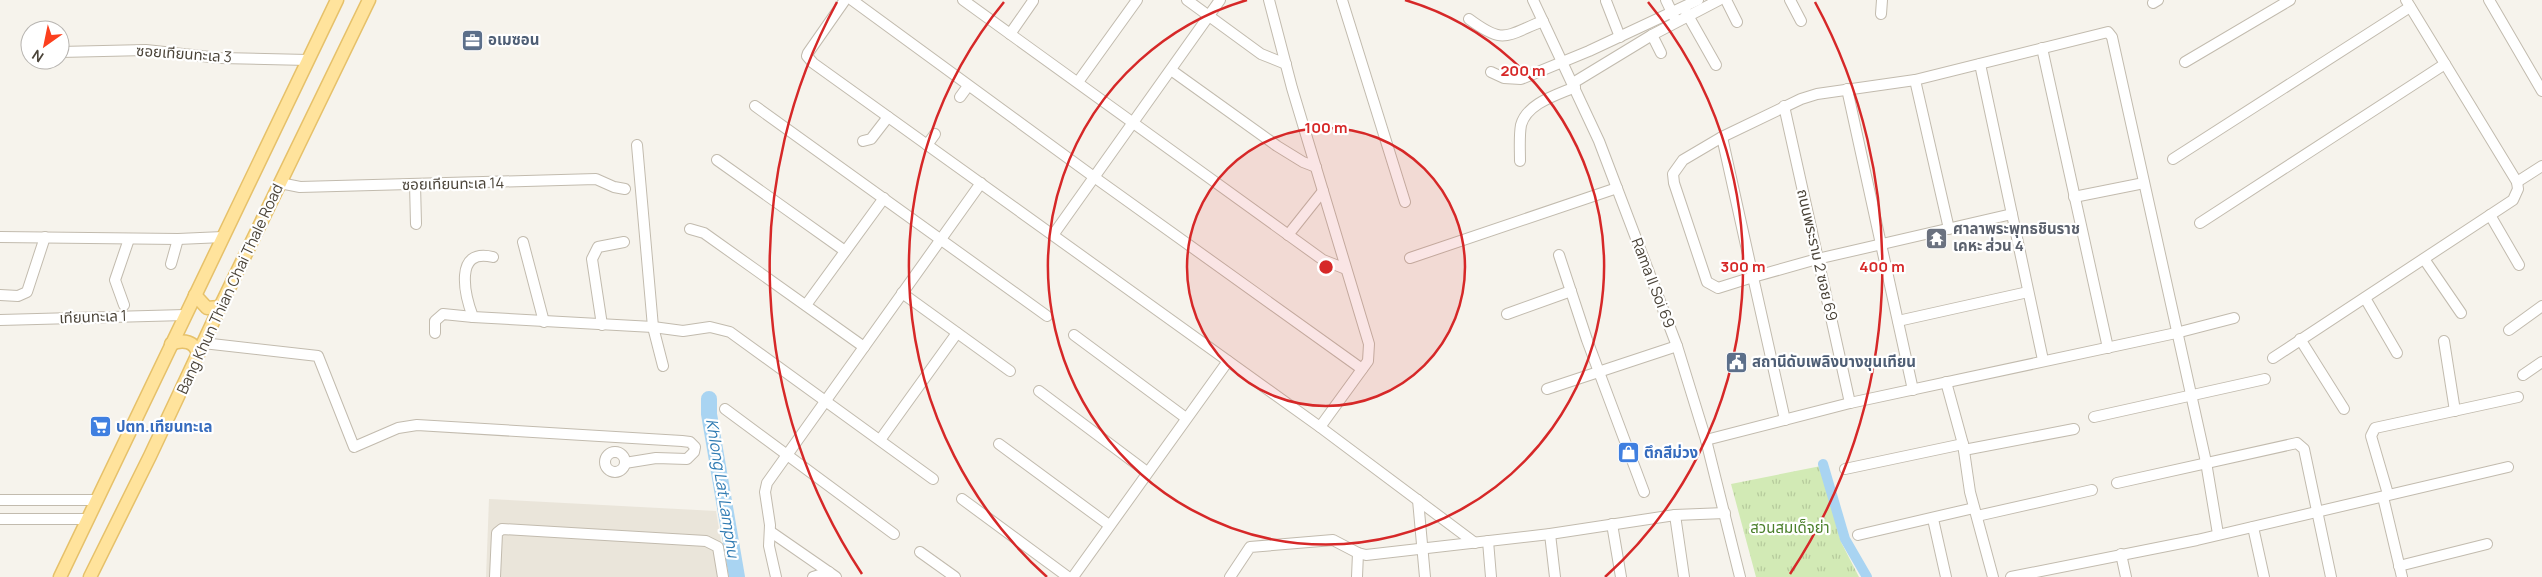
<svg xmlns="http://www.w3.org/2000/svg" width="2542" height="577" viewBox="0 0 2542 577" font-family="Manrope,'Noto Sans Thai',sans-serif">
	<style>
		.residential { fill: #eae5da }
		.park { fill: url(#park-tufts) }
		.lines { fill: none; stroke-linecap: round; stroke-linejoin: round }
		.canal { stroke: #a9d4f2; stroke-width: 10 }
		.river { stroke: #a9d4f2; stroke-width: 16 }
		.minor-casing { stroke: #c2bbae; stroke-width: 12 }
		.major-casing { stroke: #e6c16a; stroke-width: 15 }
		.minor { stroke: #fff; stroke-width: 10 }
		.major { stroke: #ffe39c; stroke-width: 12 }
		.ring { fill: none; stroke: #d62828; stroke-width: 2.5 }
		.labels { text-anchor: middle; stroke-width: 4.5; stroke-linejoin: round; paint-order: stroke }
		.service-label { font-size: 15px; font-weight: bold; fill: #4e5e75; stroke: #fff; text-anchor: start }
		.street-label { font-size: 15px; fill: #4b4439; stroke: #fff }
		.worship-label { font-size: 15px; font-weight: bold; fill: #5b616d; stroke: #fff; text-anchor: start }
		.shop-label { font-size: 15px; font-weight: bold; fill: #366cbe; stroke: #fff; text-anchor: start }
		.park-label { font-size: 15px; fill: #4a7f2a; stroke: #fff }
		.water-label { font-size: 16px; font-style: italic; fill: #2e7ab2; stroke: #fff }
		.centre { fill: #d62828; stroke: #fff; stroke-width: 2.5 }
		.ring-label { font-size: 15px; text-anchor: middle; font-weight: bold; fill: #d62828; stroke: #fff; stroke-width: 4.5; stroke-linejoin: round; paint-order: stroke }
	</style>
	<defs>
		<pattern id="park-tufts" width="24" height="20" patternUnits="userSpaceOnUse" patternTransform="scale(1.25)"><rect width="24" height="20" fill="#d2eab5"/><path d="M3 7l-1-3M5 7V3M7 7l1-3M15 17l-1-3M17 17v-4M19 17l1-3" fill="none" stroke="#b6ca9c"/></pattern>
	</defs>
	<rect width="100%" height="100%" fill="#f6f3ec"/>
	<path class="residential" d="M489,499l227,12 11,66h-241z"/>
	<path class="park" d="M1821,466l20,76 18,35h-103l-25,-93z"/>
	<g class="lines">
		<path class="canal" d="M1823,464l22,75 22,38"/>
		<path class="river" d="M709,399v15l28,163"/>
		<defs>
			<g id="minor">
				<path d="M845,0l-37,53 -1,3 6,7 507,364 155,116"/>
				<path d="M852,0l242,177 268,192"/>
				<path d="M963,0l360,260 23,9"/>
				<path d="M1187,0l74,54 25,10"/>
				<path d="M1269,0l23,88 77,256 -1,17 -48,66"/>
				<path d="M1342,0l63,202"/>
				<path d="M1533,0l66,141 78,205 29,94 34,137"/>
				<path d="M1666,0l9,19"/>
				<path d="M1726,0l11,22"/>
				<path d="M1790,0l11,21"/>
				<path d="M2489,0l53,91"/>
				<path d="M1606,1l14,36"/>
				<path d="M2153,3l5,-3"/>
				<path d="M1686,12l30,53"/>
				<path d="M1881,14l1,-14"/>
				<path d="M1469,19c35,26 36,17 74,2"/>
				<path d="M1010,34l23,-33"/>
				<path d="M1652,35l9,18"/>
				<path d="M2042,48l66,300"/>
				<path d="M60,52l86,-2 74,8 88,2"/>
				<path d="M2185,62l105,-62"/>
				<path d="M1980,64l63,296"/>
				<path d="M1171,70l106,76 26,16 13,5"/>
				<path d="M1491,72l13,6 17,1 68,-28 109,-51"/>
				<path d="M1915,80l34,149"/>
				<path d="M1078,82l59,-82"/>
				<path d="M1573,83l79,-48 67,-35"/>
				<path d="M1847,89l66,301"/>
				<path d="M960,97l8,-11"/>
				<path d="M755,106l292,210"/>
				<path d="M1784,106l66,297"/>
				<path d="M1722,137l31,140 64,-18 195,-45"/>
				<path d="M863,141l8,-2 17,-22"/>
				<path d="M637,145l16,182 10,39"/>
				<path d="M927,145l8,-11"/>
				<path d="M2173,159l237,-152"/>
				<path d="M717,160l128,91"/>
				<path d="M1520,161c0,-11 -1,-25 1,-36 6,-22 36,-30 54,-38"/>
				<path d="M2517,182l25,-16"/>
				<path d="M280,183l20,4 296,-8 18,8 11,2"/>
				<path d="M415,184l1,40"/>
				<path d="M2074,197l70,-14"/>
				<path d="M2490,215l29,50"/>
				<path d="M2200,223l245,-159"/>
				<path d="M690,229l14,4 160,114"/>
				<path d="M1053,235l167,-235"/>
				<path d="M1288,235l35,-44"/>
				<path d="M0,237l178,2 45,-2"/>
				<path d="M523,242l21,80"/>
				<path d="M1559,255l28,85 57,152"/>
				<path d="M493,257c-40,-10 -28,39 -20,60l180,10 30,4 27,-4 20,5 203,147"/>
				<path d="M1410,258l207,-70"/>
				<path d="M2424,259l37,54"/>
				<path d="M171,264l7,-25"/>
				<path d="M902,293l108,78"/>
				<path d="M0,295l18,1 9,-4 18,-55"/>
				<path d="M2365,298l32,55"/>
				<path d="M124,305l-9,-25 14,-41"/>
				<path d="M806,305l78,-107"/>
				<path d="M1507,314l64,-23"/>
				<path d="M0,320l185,-5"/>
				<path d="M1898,321l130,-29"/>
				<path d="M602,325l-10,-66 6,-12 26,-5"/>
				<path d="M2509,330l33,-24"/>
				<path d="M435,333v-12l8,-7 30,3"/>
				<path d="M1074,335l112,83"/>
				<path d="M2300,339l44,70"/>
				<path d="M2444,341l11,70"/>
				<path d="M203,343l115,13 36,91 44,-19 19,-3 265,16 8,1 5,5 -1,5 -7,7 -31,-1 -31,5"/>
				<path d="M2273,358l240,-158 5,-11 -1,-7 -111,-182"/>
				<path d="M2523,375l19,-13"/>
				<path d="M1946,382l17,62 7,48 23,85"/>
				<path d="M1547,389l130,-43"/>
				<path d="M1039,391l108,81"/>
				<path d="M725,409l169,125"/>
				<path d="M2094,417l171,-38"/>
				<path d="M1785,420l-32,-143 -35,11 -11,-6 -33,-99 -1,-9 10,-14 39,-23 79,-38 16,-5 98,-14 193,-48 4,5 94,425 12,72"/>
				<path d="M880,440l77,-107"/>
				<path d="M1706,440l144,-37 326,-70 58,-15"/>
				<path d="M999,444l110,81"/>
				<path d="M1964,450l110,-21"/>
				<circle cx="615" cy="462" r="10"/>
				<path d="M1845,469l118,-25"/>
				<path d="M2117,483l180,-40 7,6 27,128"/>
				<path d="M2388,494l-17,-58 4,-8 143,-31"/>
				<path d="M2383,497l19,80"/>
				<path d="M962,499l106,78"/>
				<path d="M0,500h97"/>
				<path d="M1418,500l7,77"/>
				<path d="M1675,515l9,62"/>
				<path d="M1977,516l115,-26"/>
				<path d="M0,519h88"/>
				<path d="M1933,519l13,58"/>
				<path d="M1612,524l9,53"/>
				<path d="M2253,527l11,50"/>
				<path d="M771,532l65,45"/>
				<path d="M1550,534l5,43"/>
				<path d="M1858,535l116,-27"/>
				<path d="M1488,541l3,36"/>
				<path d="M920,552l35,25"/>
				<path d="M2121,554l5,23"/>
				<path d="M2399,566l88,-22"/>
				<path d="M495,577l2,-44 5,-4 204,12 12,6 5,30"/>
				<path d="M776,577l-7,-31 1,-21 -5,-33 2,-9 214,-300"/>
				<path d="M813,577l16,-5"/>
				<path d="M1073,577l155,-216"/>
				<path d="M1230,577l20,-30 83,-7 25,13 8,2 184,-21 125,-19 50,-2"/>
				<path d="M1357,577l1,-24"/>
				<path d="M2011,577l186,-37 311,-73"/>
			</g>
			<g id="major">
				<path d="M195,295l12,13 13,-1"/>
				<path d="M171,344c12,-5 25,-3 27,11"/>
				<path d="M60,577l277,-577"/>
				<path d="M90,577l60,-121 70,-149 149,-307"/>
			</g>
		</defs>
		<use href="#minor" class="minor-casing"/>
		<use href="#major" class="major-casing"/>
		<use href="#minor" class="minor"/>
		<use href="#major" class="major"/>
	</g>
	<circle cx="1326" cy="267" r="139" fill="#d62828" fill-opacity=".12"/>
	<g class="ring">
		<circle cx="1326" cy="267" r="139"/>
		<path d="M1405 0A278 278 0 1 1 1247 0"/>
		<path d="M1047 577A417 417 0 0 1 1004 2M1648 2A417 417 0 0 1 1605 577"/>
		<path d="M862 574A556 556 0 0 1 837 2M1815 2A556 556 0 0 1 1790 574"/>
	</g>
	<defs>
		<symbol id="office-square" viewBox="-11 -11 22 22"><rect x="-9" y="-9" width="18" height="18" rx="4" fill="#5c6f8a" stroke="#fff"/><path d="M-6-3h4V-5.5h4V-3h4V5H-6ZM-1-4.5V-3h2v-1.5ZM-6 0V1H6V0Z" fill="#fff"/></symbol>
		<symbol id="temple-square" viewBox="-11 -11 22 22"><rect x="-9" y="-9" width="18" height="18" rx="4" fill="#6b7280" stroke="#fff"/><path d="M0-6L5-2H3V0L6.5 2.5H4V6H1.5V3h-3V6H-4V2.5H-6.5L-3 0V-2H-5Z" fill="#fff"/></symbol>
		<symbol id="civic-square" viewBox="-11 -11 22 22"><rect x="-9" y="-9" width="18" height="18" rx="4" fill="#5c6f8a" stroke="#fff"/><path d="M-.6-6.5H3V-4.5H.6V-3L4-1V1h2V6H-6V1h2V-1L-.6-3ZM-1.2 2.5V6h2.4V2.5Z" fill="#fff"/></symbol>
		<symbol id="supermarket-square" viewBox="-11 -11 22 22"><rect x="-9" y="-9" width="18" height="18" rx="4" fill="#3f7fe0" stroke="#fff"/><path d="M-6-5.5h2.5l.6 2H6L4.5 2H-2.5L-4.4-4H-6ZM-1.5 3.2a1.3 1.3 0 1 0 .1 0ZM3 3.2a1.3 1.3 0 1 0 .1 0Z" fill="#fff"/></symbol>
		<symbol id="shop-square" viewBox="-11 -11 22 22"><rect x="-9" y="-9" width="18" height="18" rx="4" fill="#3f7fe0" stroke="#fff"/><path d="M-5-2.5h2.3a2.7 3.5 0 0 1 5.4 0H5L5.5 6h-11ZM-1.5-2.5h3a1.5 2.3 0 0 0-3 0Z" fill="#fff"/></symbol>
	</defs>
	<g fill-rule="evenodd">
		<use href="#office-square" x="460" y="28" width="25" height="25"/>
		<use href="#temple-square" x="1924" y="226" width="25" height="25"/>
		<use href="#civic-square" x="1724" y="350" width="25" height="25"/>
		<use href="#supermarket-square" x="88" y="414" width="25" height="25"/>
		<use href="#shop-square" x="1616" y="440" width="25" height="25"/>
	</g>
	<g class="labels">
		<g class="service-label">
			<text x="488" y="45">อเมซอน</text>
			<text x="1752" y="367">สถานีดับเพลิงบางขุนเทียน</text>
		</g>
		<g class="street-label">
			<text transform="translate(184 54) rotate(4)" y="5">ซอยเทียนทะเล 3</text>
			<text transform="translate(453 184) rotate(-1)" y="5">ซอยเทียนทะเล 14</text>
			<text transform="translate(1817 255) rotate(77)" y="5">ถนนพระราม 2 ซอย 69</text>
			<text transform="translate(1653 283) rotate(69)" y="5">Rama II Soi 69</text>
			<text transform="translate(230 289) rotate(-65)" y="5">Bang Khun Thian Chai Thale Road</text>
			<text transform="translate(93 317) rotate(-2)" y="5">เทียนทะเล 1</text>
		</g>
		<g class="worship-label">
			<text x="1953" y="234">ศาลาพระพุทธชินราช<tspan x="1953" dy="17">เคหะ ส่วน 4</tspan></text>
		</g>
		<g class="shop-label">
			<text x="116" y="432">ปตท.เทียนทะเล</text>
			<text x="1644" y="458">ตึกสีม่วง</text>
		</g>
		<g class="park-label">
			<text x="1790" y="533">สวนสมเด็จย่า</text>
		</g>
		<g class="water-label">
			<text transform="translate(723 488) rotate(81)" y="6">Khlong Lat Lamphu</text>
		</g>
	</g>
	<circle cx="1326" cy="267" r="8" class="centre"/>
	<g class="ring-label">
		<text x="1523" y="76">200 m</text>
		<text x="1326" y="133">100 m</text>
		<text x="1743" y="272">300 m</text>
		<text x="1882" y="272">400 m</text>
	</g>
	<g transform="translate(45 45) rotate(213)"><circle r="24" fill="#ffffff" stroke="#b7b4b0"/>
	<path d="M0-4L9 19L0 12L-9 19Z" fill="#fc3f1d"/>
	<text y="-8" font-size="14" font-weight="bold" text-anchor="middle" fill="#4b4439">N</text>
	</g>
</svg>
